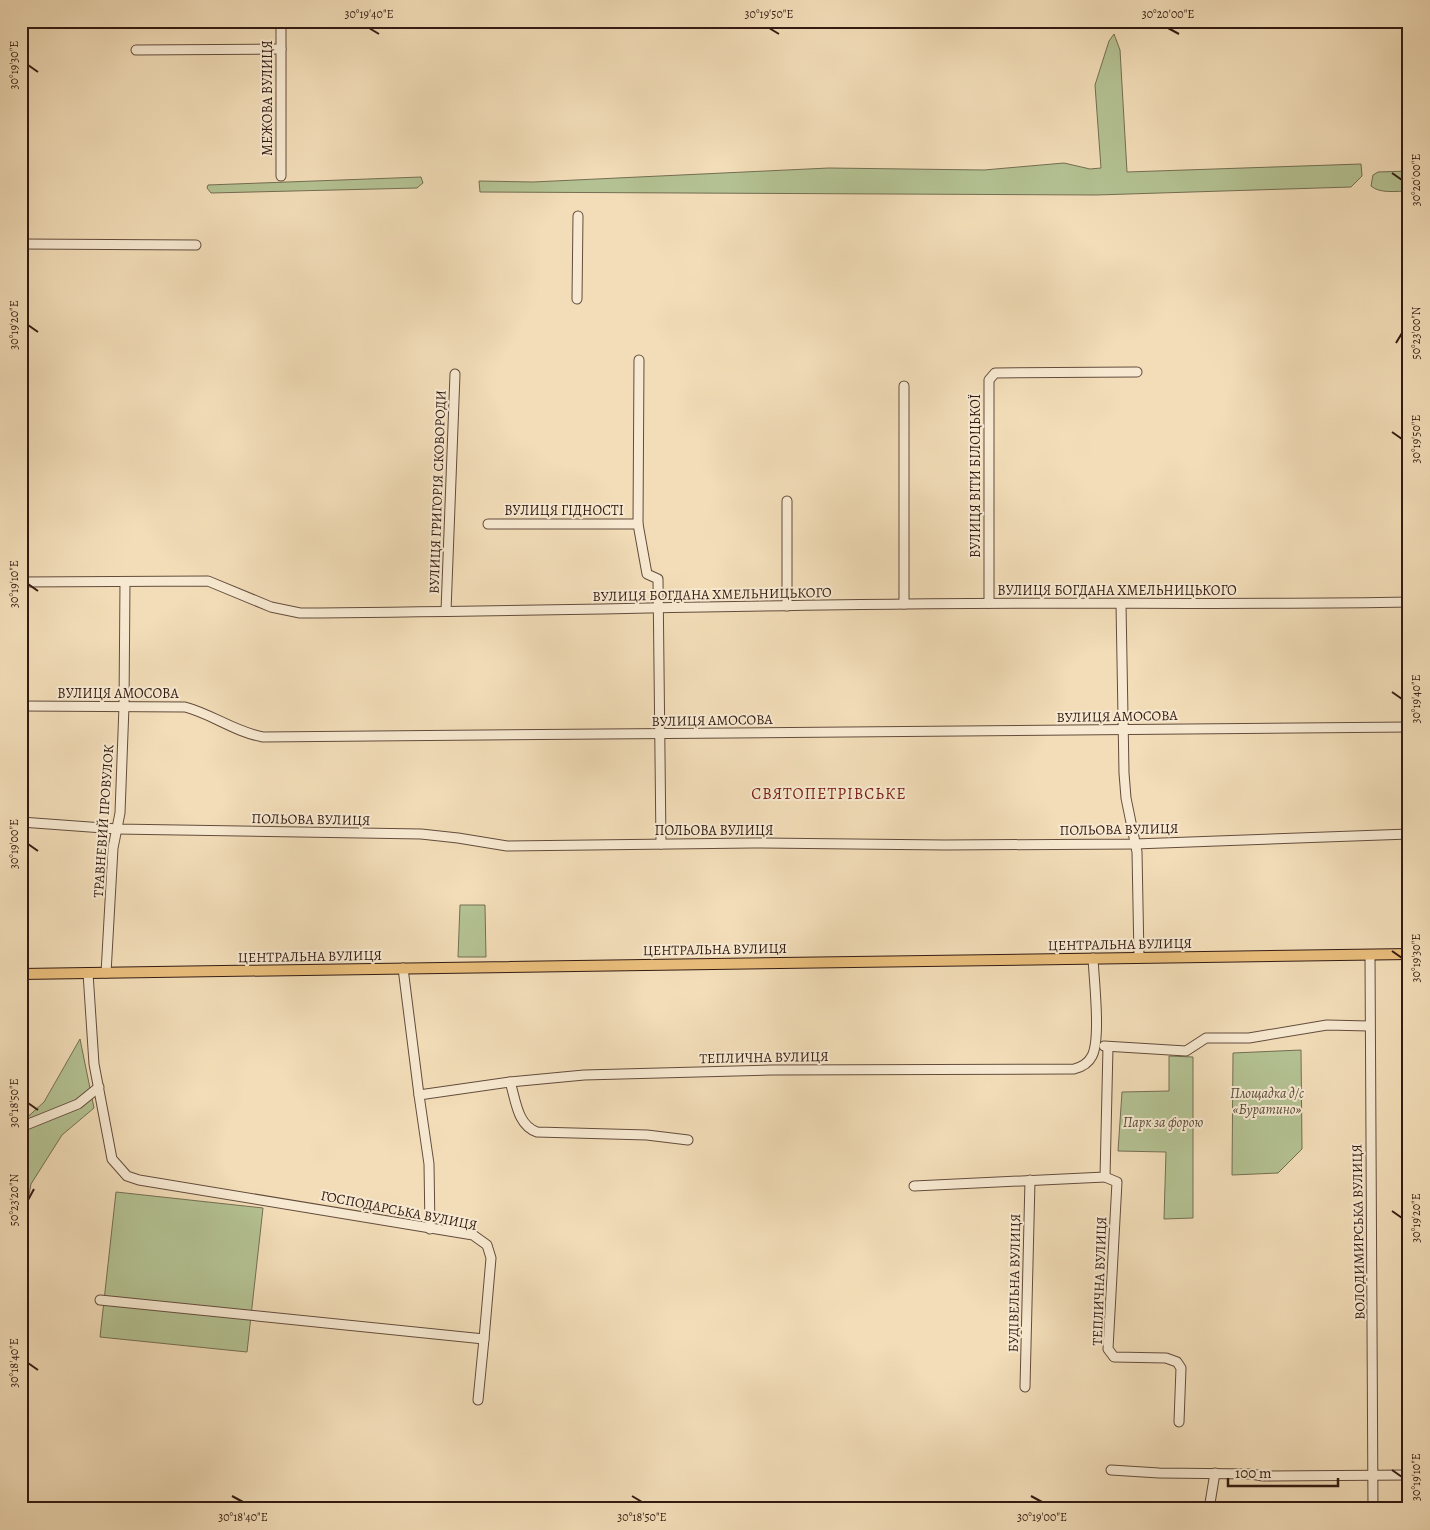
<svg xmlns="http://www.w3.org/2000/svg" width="1430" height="1530" viewBox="0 0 1430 1530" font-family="Alegreya,serif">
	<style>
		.green { fill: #b4c293; stroke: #746e52 }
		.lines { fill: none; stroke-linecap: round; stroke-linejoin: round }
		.minor-casing { stroke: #634c3c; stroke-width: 11 }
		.major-casing { stroke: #331b12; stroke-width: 12 }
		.minor { stroke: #f7e9d1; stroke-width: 9 }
		.major { stroke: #e9be7c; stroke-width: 10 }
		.ticks { fill: none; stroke: #331b12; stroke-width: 2 }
		.labels { text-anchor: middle; stroke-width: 4; stroke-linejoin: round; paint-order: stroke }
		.street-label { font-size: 14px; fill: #331b12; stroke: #f7e9d1 }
		.park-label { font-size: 14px; font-style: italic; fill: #5a4d39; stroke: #f7e9d1 }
		.quarter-label { font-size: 16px; letter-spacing: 1px; fill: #7a1f14; stroke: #f7e9d1 }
		.neatline { fill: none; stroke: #331b12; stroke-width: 2 }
		.ticks-label { font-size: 12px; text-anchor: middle; fill: #331b12 }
	</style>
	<rect width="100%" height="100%" fill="#f2ddb8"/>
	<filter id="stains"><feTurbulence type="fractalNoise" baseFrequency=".004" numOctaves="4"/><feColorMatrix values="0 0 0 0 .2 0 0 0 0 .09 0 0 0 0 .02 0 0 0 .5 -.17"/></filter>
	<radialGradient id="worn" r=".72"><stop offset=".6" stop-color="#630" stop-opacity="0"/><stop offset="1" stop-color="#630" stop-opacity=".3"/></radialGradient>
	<g class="green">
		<path d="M1114,34l6,16 7,122 234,-8 1,12 -11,11 -255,8 -616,-3 -1,-11 54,1 296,-14 155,2 80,-7 26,6 11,-1 -6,-83 14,-44z"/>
		<path d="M1409,171v20c-12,0 -29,3 -38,-5l2,-11 5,-3z"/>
		<path d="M421,177l2,6 -6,5 -206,5 -4,-5 1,-3z"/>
		<path d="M460,905h25l1,52h-28z"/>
		<path d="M80,1039l14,69 -32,27 -31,49 -5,27 -5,7v-95l23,-21z"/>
		<path d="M1301,1050l1,99 -24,24 -46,2 1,-122z"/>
		<path d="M1169,1056l24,1v161l-29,1 2,-67 -48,-1 4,-59 47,-1z"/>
		<path d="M116,1192l147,16 -16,144 -147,-15z"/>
	</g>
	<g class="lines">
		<defs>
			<g id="minor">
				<path d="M281,21v155"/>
				<path d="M136,50l145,-1"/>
				<path d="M21,244l175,1"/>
				<path d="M577,299l1,-83"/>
				<path d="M904,386v218"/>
				<path d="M488,524h150l9,50 11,5 3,265"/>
				<path d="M638,524l1,-164"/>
				<path d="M21,582l187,-1 63,26 29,6c202,-1 405,-7 607,-9 167,-2 335,1 502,-2"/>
				<path d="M989,603v-223l6,-7 142,-1"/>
				<path d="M1121,604l3,169 2,25 11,54 2,106"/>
				<path d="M787,606v-105"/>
				<path d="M446,611l9,-237"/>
				<path d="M21,706l164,1c27,7 50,25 78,30l1146,-10"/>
				<path d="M21,822l96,7 304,5 37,4 49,8 246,-3 192,2 190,-1 274,-10"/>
				<path d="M1370,955l3,554"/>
				<path d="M403,968l16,127 91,-13 74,-7 188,-5 302,-1c8,-2 14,-5 18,-13 9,-17 2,-76 1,-98"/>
				<path d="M88,973l6,91 18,95 15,17 12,4 334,55 14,10 4,13 -7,81 -384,-39"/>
				<path d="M106,973l7,-125 7,-35 4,-107 1,-124"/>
				<path d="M1104,1046l82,5 20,-13h43l78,-13 42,1"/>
				<path d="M510,1082c6,18 7,43 27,50l110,3 41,5"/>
				<path d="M419,1095l10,69 1,65"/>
				<path d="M21,1127l57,-23 21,-17"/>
				<path d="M1105,1177l12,5 -9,167 6,8 52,1 11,4 4,6 -2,54"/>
				<path d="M914,1186l191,-9 3,-130"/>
				<path d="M1025,1387l5,-207"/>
				<path d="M478,1400l6,-61"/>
				<path d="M1111,1470l48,3 92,1 12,2 146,-1"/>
				<path d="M1209,1509l6,-36"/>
			</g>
			<path id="major" d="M21,974l1388,-20"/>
		</defs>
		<use href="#minor" class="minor-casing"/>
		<use href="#major" class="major-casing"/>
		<use href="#minor" class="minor"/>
		<use href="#major" class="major"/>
	</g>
	<path class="ticks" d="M369,28l10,6M769,28l10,6M1168,28l11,6M28,65l10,7M1392,173l10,7M28,325l10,7M1396,343l6,-10M1392,432l10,7M28,584l10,7M1392,692l10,7M28,844l10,7M1392,951l10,7M28,1103l10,7M28,1200l6,-11M1392,1211l10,7M28,1363l10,7M1392,1470l10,7M232,1496l11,6M632,1496l10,6M1031,1496l11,6"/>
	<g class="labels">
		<g class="street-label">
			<text transform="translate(267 98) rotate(-90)" y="5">МЕЖОВА ВУЛИЦЯ</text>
			<text transform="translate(975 476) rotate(-90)" y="5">ВУЛИЦЯ ВІТИ БІЛОЦЬКОЇ</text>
			<text transform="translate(437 492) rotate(-88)" y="5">ВУЛИЦЯ ГРИГОРІЯ СКОВОРОДИ</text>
			<text x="564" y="515">ВУЛИЦЯ ГІДНОСТІ</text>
			<text x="1117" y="595">ВУЛИЦЯ БОГДАНА ХМЕЛЬНИЦЬКОГО</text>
			<text transform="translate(712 594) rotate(-1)" y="5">ВУЛИЦЯ БОГДАНА ХМЕЛЬНИЦЬКОГО</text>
			<text x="118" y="698">ВУЛИЦЯ АМОСОВА</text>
			<text transform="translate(1117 716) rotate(-1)" y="5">ВУЛИЦЯ АМОСОВА</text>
			<text transform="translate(712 720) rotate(-1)" y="5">ВУЛИЦЯ АМОСОВА</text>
			<text transform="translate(311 819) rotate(1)" y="5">ПОЛЬОВА ВУЛИЦЯ</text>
			<text transform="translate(103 821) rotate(-86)" y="5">ТРАВНЕВИЙ ПРОВУЛОК</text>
			<text transform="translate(1119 829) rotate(-1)" y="5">ПОЛЬОВА ВУЛИЦЯ</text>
			<text x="714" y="835">ПОЛЬОВА ВУЛИЦЯ</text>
			<text transform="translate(1120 944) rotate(-1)" y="5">ЦЕНТРАЛЬНА ВУЛИЦЯ</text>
			<text transform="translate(715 949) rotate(-1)" y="5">ЦЕНТРАЛЬНА ВУЛИЦЯ</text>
			<text transform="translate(310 956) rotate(-1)" y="5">ЦЕНТРАЛЬНА ВУЛИЦЯ</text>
			<text transform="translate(764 1057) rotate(-1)" y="5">ТЕПЛИЧНА ВУЛИЦЯ</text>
			<text transform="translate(399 1210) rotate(11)" y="5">ГОСПОДАРСЬКА ВУЛИЦЯ</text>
			<text transform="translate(1358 1232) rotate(-91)" y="5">ВОЛОДИМИРСЬКА ВУЛИЦЯ</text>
			<text transform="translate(1099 1281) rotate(-88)" y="5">ТЕПЛИЧНА ВУЛИЦЯ</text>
			<text transform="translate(1014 1283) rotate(-89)" y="5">БУДІВЕЛЬНА ВУЛИЦЯ</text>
		</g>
		<g class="park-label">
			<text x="1267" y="1098">Площадка д/с<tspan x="1267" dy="16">«Буратино»</tspan></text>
			<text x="1163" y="1127">Парк за форою</text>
		</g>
		<g class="quarter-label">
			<text x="829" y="799">СВЯТОПЕТРІВСЬКЕ</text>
		</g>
	</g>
	<rect width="1430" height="1530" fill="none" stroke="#f2ddb8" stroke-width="55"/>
	<path d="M1228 1478v8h110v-8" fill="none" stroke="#331b12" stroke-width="2.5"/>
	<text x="1235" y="1478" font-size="15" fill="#331b12" stroke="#f7e9d1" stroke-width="4" paint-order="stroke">100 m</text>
	<rect x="28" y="28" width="1374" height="1474" class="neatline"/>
	<g class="ticks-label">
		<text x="369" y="18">30°19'40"E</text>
		<text x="769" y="18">30°19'50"E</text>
		<text x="1168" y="18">30°20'00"E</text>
		<text transform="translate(14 65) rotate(-90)" y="4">30°19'30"E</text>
		<text transform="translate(1416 180) rotate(-90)" y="4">30°20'00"E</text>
		<text transform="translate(14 325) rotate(-90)" y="4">30°19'20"E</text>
		<text transform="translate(1416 333) rotate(-90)" y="4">50°23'00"N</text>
		<text transform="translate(1416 439) rotate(-90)" y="4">30°19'50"E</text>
		<text transform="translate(14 584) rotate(-90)" y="4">30°19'10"E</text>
		<text transform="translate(1416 699) rotate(-90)" y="4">30°19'40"E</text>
		<text transform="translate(14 844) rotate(-90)" y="4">30°19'00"E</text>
		<text transform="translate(1416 958) rotate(-90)" y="4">30°19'30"E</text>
		<text transform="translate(14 1103) rotate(-90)" y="4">30°18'50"E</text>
		<text transform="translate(14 1200) rotate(-90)" y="4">50°23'20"N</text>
		<text transform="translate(1416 1218) rotate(-90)" y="4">30°19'20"E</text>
		<text transform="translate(14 1363) rotate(-90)" y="4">30°18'40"E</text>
		<text transform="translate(1416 1477) rotate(-90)" y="4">30°19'10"E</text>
		<text x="243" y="1521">30°18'40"E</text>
		<text x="642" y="1521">30°18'50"E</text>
		<text x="1042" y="1521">30°19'00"E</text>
	</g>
	<rect width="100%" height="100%" filter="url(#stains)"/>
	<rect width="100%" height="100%" fill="url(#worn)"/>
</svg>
